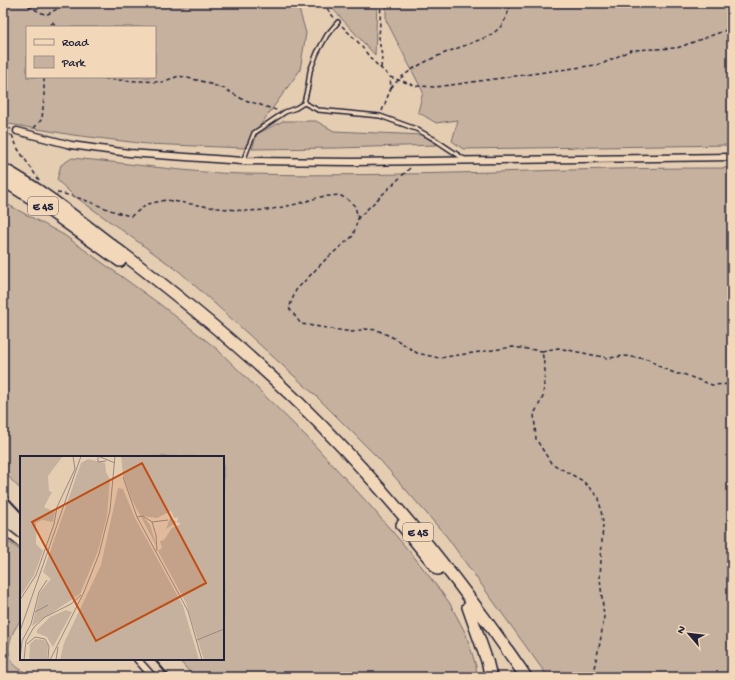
<svg xmlns="http://www.w3.org/2000/svg" width="735" height="680" viewBox="0 0 735 680" font-family="'Gochi Hand',sans-serif">
	<style>
		.green { fill: #c5b19e; stroke: #746a6c; fill-rule: evenodd }
		.lines { fill: none; stroke-linecap: round; stroke-linejoin: round }
		.service-casing { stroke: #22223b; stroke-width: 6 }
		.minor-casing { stroke: #22223b; stroke-width: 9 }
		.trunk-casing { stroke: #22223b; stroke-width: 14 }
		.path { stroke: #22223b; stroke-width: 1.5; stroke-dasharray: 4 3; stroke-linecap: butt }
		.service { stroke: #f2d8b9; stroke-width: 3 }
		.minor { stroke: #f2d8b9; stroke-width: 6 }
		.trunk { stroke: #f2d8b9; stroke-width: 11 }
		.rail { stroke: #22223b; stroke-width: 2 }
		.labels { text-anchor: middle; stroke-width: 3; stroke-linejoin: round; paint-order: stroke }
		.shield { fill: #f2d8b9; stroke: #605961; stroke-width: 1 }
		.shield-label { font-size: 11px; font-weight: bold; fill: #22223b }
		.inset-road { fill: none; stroke: #978982; stroke-width: 1 }
		.view { fill: #c04e15; fill-opacity: 0.15; stroke: #c04e15; stroke-width: 2 }
		.inset-edge { fill: none; stroke: #22223b; stroke-width: 2 }
	</style>
	<rect width="100%" height="100%" fill="#e5cdb2"/>
	<filter id="ink" filterUnits="userSpaceOnUse"><feTurbulence type="fractalNoise" baseFrequency=".025" numOctaves="2"/><feDisplacementMap in="SourceGraphic" scale="8" xChannelSelector="R" yChannelSelector="G"/><feConvolveMatrix kernelMatrix="1 2 1 2 8 2 1 2 1" color-interpolation-filters="sRGB"/></filter>
	<g filter="url(#ink)">
		<g class="green">
			<path d="M3,3h296v6l7,24 -6,37 -56,78 -97,-4 -74,-9 -70,-12zM27,27h128v50h-128z"/>
			<path d="M337,3h40l-2,52 -43,-47z"/>
			<path d="M386,3h346v142l-269,4 -11,-8 6,-21 -22,3 -18,-11 5,-20 -37,-72z"/>
			<path d="M283,121h33l18,10 89,4 14,10 -100,3 -85,1 5,-15z"/>
			<path d="M72,158c58,5 115,15 172,16 163,4 325,-7 488,-6v509h-184l-101,-140 -67,-77 -65,-65 -135,-123 -107,-77 -16,-15 4,-15z"/>
			<path d="M3,202l61,33 97,70 56,44 90,88 60,65 48,56 34,44 17,32 10,32 1,11h-283l-16,-18h45v-202h-202v33l-18,-19z"/>
			<path d="M9,542l12,9v69c-9,11 -16,27 -9,41 4,8 17,13 24,16h-33v-133z"/>
		</g>
		<g class="lines">
			<defs>
				<g id="service">
					<path d="M304,103l4,-17 2,-15 7,-18 10,-18 11,-13"/>
					<path d="M243,161l11,-28 31,-21 11,-4 8,-5 14,7 62,6 36,13 18,10 30,20"/>
				</g>
				<g id="minor">
					<path d="M17,131l54,14 58,8 114,8 110,1 379,-5"/>
					<path d="M3,530l18,14"/>
					<path d="M137,659l16,18"/>
				</g>
				<g id="trunk">
					<path d="M3,169c44,24 83,57 123,87 59,45 116,92 169,143 87,85 163,178 231,278"/>
					<path d="M3,180l36,23 81,58"/>
					<path d="M402,525l36,44"/>
					<path d="M468,607l19,54 4,16"/>
				</g>
			</defs>
			<use href="#service" class="service-casing"/>
			<use href="#minor" class="minor-casing"/>
			<use href="#trunk" class="trunk-casing"/>
			<g class="path">
				<path d="M22,3l24,12 22,-12"/>
				<path d="M323,3l12,16"/>
				<path d="M342,26l16,16 14,18 18,17 26,9 20,1 160,-22 8,-2 27,-13 46,-2 55,-20"/>
				<path d="M51,27l1,-6 4,6"/>
				<path d="M381,68l1,-12 -3,-16 2,-37"/>
				<path d="M98,77l2,1 16,2 46,2 17,-6 22,5 24,8 17,10 37,12"/>
				<path d="M391,88c17,-22 53,-35 78,-44 9,-4 21,-7 28,-14 8,-6 11,-18 14,-27"/>
				<path d="M382,111l9,-23 -1,-11"/>
				<path d="M3,126l8,3"/>
				<path d="M34,128l8,-9 2,-23v-19"/>
				<path d="M3,133l8,2"/>
				<path d="M12,135l6,14 21,31"/>
				<path d="M410,168l-52,50 -5,18 -27,23 -30,31 -7,18 12,16 51,8 13,-3 12,1 17,8 23,15 22,5 74,-11 29,4 3,19 -2,27 -9,17 2,25 15,24 32,18 16,17 4,25 -3,55 4,39 -4,26 -6,25 4,9"/>
				<path d="M57,193c26,3 49,18 74,23l17,-12 18,-4 44,7 35,4 23,-1 29,-6 23,-7 19,-2 8,4 8,7 3,12"/>
				<path d="M542,351l16,-3 50,10 16,-2 24,3 14,9 15,6h6l29,11 20,-1"/>
			</g>
			<use href="#service" class="service"/>
			<use href="#minor" class="minor"/>
			<use href="#trunk" class="trunk"/>
			<g class="rail">
				<path d="M3,493l18,19"/>
				<path d="M154,659l16,18"/>
			</g>
		</g>
	</g>
	<g class="labels">
		<g class="shield">
			<rect x="28" y="197" width="30" height="18" rx="3"/>
			<rect x="403" y="523" width="30" height="18" rx="3"/>
		</g>
		<g class="shield-label">
			<text x="43" y="210">E 45</text>
			<text x="418" y="536">E 45</text>
		</g>
	</g>
	<g transform="translate(20 456)">
		<rect width="204" height="204" fill="#e5cdb2"/>
		<path d="M0,0h43l-15,20 1,15 3,1 -8,15 11,5 -2,10 -11,-2 -6,3v21l7,7 -9,24 -14,22zM101,0h103v204h-20l-18,-57 -28,-52 4,-3 -2,-7 4,-1 8,-12 9,-4 -4,-2 -11,7 4,-11 7,4 1,-5h3l-7,1 -3,-7 -14,7 -14,-2 7,9 7,22 -25,-47 -9,-25zM68,3l17,4 1,9 4,7 -3,37 -9,35 -18,43 -48,32 8,-34 11,-13 -8,-7 38,-109zM98,32l5,1 12,29 48,88 16,54h-139l4,-17 37,-78zM46,154l6,2 -19,35 -6,-10 -10,-4v-3l13,-13zM15,183l9,1 4,5 -1,15h-18l1,-16z" fill="#c5b19e"/>
		<path class="inset-road" d="M78,0l17,7M78,0v6l8,-1M103,21l14,40 51,94 14,49M117,61l6,-1 9,6 4,13 1,16M132,66l16,-2M0,144l16,-25 18,-51 3,-17 18,-38 -2,-13M15,156l13,-7M0,175l61,-175M177,184l27,-11M7,188l8,-7 10,2 4,7 -1,13M0,204l2,-19 9,-17 8,-32 8,-12M4,204l2,-19 8,-14 11,-10 26,-13 10,-9M30,204l34,-68 15,-38 11,-44 5,-54M36,204l2,-13"/>
		<path class="view" d="M122,7l64,120 -110,58 -64,-119z"/>
		<rect width="204" height="204" class="inset-edge"/>
	</g>
	<rect width="735" height="680" fill="none" stroke="#f2d8b9" stroke-width="16"/>
	<rect x="8" y="8" width="719" height="664" fill="none" stroke="#22223b" stroke-width="1.5" filter="url(#ink)"/>
	<rect x="26" y="26" width="130" height="52" fill="#f2d8b9" stroke="#9f8f87"/>
	<rect x="34" y="39" width="20" height="6" fill="#f2d8b9" stroke="#9f8f87"/>
	<text x="62" y="46" font-size="12" fill="#22223b">Road</text>
	<rect x="34" y="56" width="20" height="12" fill="#c5b19e" stroke="#9f8f87"/>
	<text x="62" y="66" font-size="12" fill="#22223b">Park</text>
	<g transform="translate(689 634) rotate(298)" stroke="#f2d8b9" stroke-width="3" paint-order="stroke">
	<path d="M0-3L7 15L0 10L-7 15Z" fill="#22223b"/>
	<text y="-6" font-size="11" font-weight="bold" text-anchor="middle" fill="#22223b">N</text>
	</g>
</svg>
